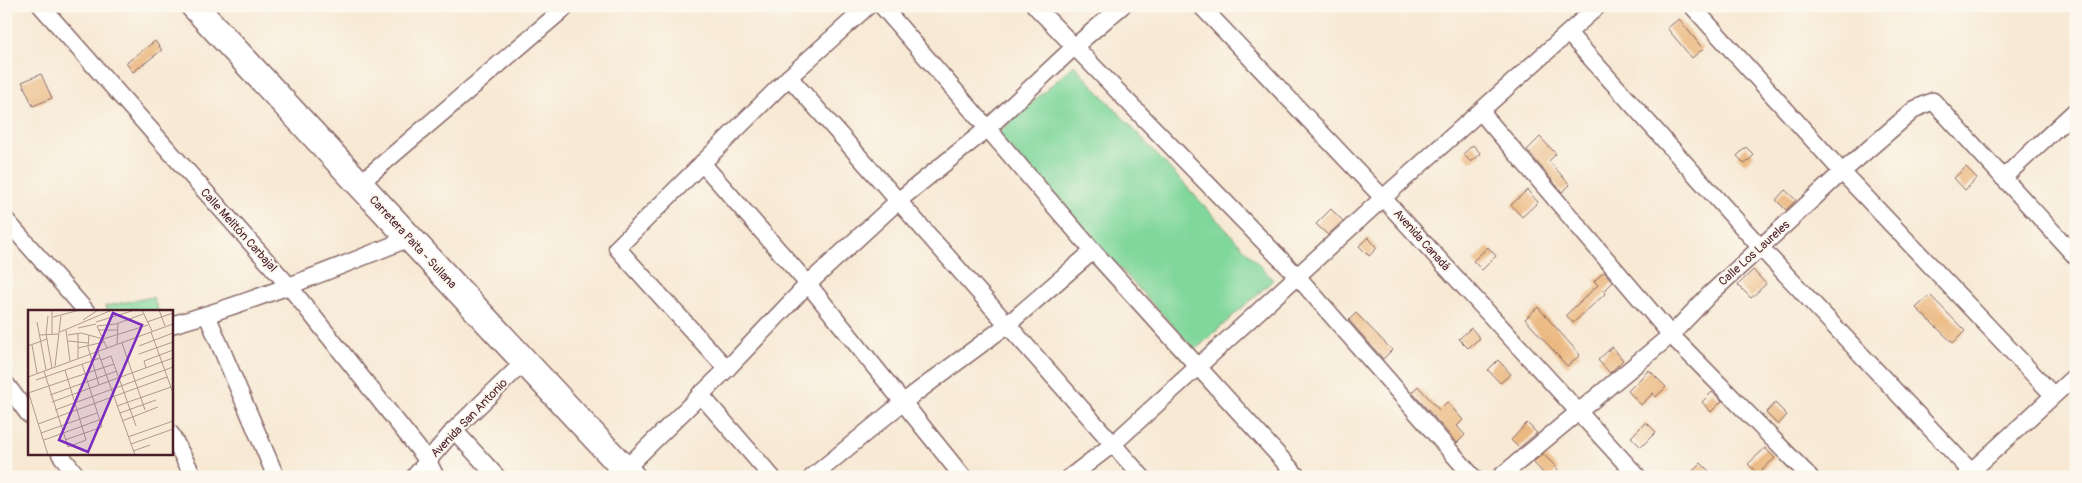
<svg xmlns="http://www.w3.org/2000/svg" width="2082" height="483" viewBox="0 0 2082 483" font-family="Pangolin,sans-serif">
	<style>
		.green { fill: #80d79b; stroke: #657b63 }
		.building { fill: #ebb880 }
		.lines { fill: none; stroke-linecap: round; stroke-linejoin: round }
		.street-casing { stroke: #876666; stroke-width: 19 }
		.primary-casing { stroke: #876666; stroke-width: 29 }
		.street { stroke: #fff; stroke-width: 16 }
		.primary { stroke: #fff; stroke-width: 26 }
		.labels { text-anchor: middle; stroke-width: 4; stroke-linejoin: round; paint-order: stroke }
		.street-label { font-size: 12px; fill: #4a1f2b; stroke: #fbf7ec }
		.inset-road { fill: none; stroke: #b29890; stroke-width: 1 }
		.view { fill: #7b2cbf; fill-opacity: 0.15; stroke: #7b2cbf; stroke-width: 2.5 }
		.inset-edge { fill: none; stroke: #4a1f2b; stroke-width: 2.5 }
	</style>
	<rect width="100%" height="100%" fill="#fbf7ec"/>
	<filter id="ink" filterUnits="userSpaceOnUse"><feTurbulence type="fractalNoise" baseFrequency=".02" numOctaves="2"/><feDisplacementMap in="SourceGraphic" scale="10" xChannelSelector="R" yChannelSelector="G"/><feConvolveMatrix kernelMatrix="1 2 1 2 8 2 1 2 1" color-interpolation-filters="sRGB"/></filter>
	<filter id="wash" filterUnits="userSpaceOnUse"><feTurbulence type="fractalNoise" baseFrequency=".0096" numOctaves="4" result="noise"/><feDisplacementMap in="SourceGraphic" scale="20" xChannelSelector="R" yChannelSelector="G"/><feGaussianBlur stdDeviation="1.12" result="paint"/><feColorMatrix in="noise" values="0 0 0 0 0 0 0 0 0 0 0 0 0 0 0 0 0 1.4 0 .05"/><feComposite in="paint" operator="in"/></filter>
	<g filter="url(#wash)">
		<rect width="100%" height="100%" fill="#f7e9d4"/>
		<g class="green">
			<path d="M1074,65l199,215 -78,70 -198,-216z"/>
			<path d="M153,297l6,15h-51l-3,-6z"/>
		</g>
		<g id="blocks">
			<g class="building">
				<path d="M1679,19l24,30 -11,9 -25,-30z"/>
				<path d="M155,41l7,9 -29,22 -7,-9z"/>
				<path d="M41,74l11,24 -19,8 -11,-24z"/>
				<path d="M1540,137l16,17 -7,7 21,24 -8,7 -35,-42z"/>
				<path d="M1473,145l8,9 -10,8 -8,-8z"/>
				<path d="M1746,147l8,8 -9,9 -8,-8z"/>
				<path d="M1966,167l11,11 -12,12 -11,-12z"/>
				<path d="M1527,190l11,12 -16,15 -11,-12z"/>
				<path d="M1785,190l11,10 -10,10 -10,-10z"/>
				<path d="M1331,209l12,12 -15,14 -12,-11z"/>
				<path d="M1368,237l9,11 -8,8 -10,-10z"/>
				<path d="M1488,247l8,9 -14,14 -9,-9z"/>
				<path d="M1753,270l13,14 -15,14 -13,-13z"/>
				<path d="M1604,272l9,10 -9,9 2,2 -33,30 -7,-8 32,-30 -4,-4z"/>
				<path d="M1930,295l35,36 -12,12 -37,-35z"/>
				<path d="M1538,307l42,48 -13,11 -42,-47z"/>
				<path d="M1356,313l36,37 -9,9 -34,-39z"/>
				<path d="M1471,328l9,10 -12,10 -9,-9z"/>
				<path d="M1612,347l11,13 -13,13 -12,-13z"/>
				<path d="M1498,360l13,14 -11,9 -12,-13z"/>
				<path d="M1649,370l17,17 -10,10 -3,-4 -12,12 -13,-14z"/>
				<path d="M1418,386l21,24 8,-8 16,18 -6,6 8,9 -8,8 -45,-51z"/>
				<path d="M1712,392l10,9 -11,11 -9,-10z"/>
				<path d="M1775,403l12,12 -9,10 -12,-12z"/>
				<path d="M1646,422l10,10 -15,15 -10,-10z"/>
				<path d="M1527,423l10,10 -18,15 -8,-8z"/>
				<path d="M1765,448l10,10 -17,16 -10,-10z"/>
				<path d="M1543,454l15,15 -7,8h-4l-14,-15z"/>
				<path d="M1701,463l14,14h-28z"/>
			</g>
		</g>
	</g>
	<g filter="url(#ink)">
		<use href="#blocks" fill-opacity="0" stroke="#876666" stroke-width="1"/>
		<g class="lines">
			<defs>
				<g id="street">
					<path d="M41,6l248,280 139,175 8,16"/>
					<path d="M882,6l211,245 205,226"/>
					<path d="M1035,6l262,270 176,201"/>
					<path d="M1201,6l182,192 255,279"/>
					<path d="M1692,6l150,166 211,223"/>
					<path d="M1569,34l192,214 215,229"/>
					<path d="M789,77l353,400"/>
					<path d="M1481,112l190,223 139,142"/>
					<path d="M702,163l106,121 155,193"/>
					<path d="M2003,178l73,-68"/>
					<path d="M359,184l208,-178"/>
					<path d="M6,220l81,92"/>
					<path d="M207,315l69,162"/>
					<path d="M171,325c82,-23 160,-55 239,-87"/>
					<path d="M727,369l-110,-121 172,-171 79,-71"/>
					<path d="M6,384l23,31"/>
					<path d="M700,394l72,83"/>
					<path d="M454,430l43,47"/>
					<path d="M171,434l23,43"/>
					<path d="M60,454l18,23"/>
					<path d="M625,469l102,-100 81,-85 90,-83 90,-73 86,-81 48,-41"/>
					<path d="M414,477l40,-47 71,-69"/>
					<path d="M812,477l90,-74 105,-78 86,-74"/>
					<path d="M1070,477l43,-33 270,-246 215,-192"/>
					<path d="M1500,477l171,-142 38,-40 133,-123 73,-63 18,-8 143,156"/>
					<path d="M1965,477l111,-102"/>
				</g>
				<path id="primary" d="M194,6l438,471"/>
			</defs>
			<use href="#street" class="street-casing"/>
			<use href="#primary" class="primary-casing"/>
			<use href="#street" class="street"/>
			<use href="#primary" class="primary"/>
		</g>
	</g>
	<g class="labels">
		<g class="street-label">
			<text transform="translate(239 230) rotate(48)" y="4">Calle Melitón Carbajal</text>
			<text transform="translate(1422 240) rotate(48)" y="4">Avenida Canadá</text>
			<text transform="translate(413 242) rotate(47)" y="4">Carretera Paita - Sullana</text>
			<text transform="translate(1754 253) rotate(-42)" y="4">Calle Los Laureles</text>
			<text transform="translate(469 418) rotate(-46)" y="4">Avenida San Antonio</text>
		</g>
	</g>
	<g transform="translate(28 310)">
		<rect width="145" height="145" fill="#f7e9d4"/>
		<path class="inset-road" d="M114,0l10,21M131,0l6,16M20,6l-2,18 6,34M25,7l27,-7M55,10l15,-10M9,12l9,48M68,12l39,-12M119,12l26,-9M69,16l19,-2 27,-10M69,16l10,22M50,18l18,-4M38,20l4,31M70,20h20M32,22l52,-22M123,22l22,61M24,24v-24M12,25l18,-1M40,25l13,-2 22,6 45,-14M61,25l-1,12 11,38M40,31l20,2M94,33l23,67M89,34l1,-21M4,35l5,28M0,36l19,-7M111,36l34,-13M50,38l26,-6M70,42l37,103M111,44l34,-12M50,48v-24M73,50l10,-4 25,70M27,56l6,-50M118,58l-2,-7 29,-11M16,61l24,76 18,-7 -21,-70M0,67l145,-53M8,70l64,-22M0,81l20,64M0,83l86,-29M22,85l67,-24M24,92l121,-44M89,96l54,-19M27,100l118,-43M92,103l36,-13M94,111l36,-14M10,114l129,-47M13,123l56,-20M100,127l45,-16M16,130l55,-20M37,130l37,-13 -20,-63M103,134l42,-15M105,141l17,-6"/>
		<path class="view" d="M85,3l29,12 -54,127 -29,-12z"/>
		<rect width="145" height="145" class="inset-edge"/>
	</g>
	<rect width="2082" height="483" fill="none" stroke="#fbf7ec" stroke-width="25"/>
</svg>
